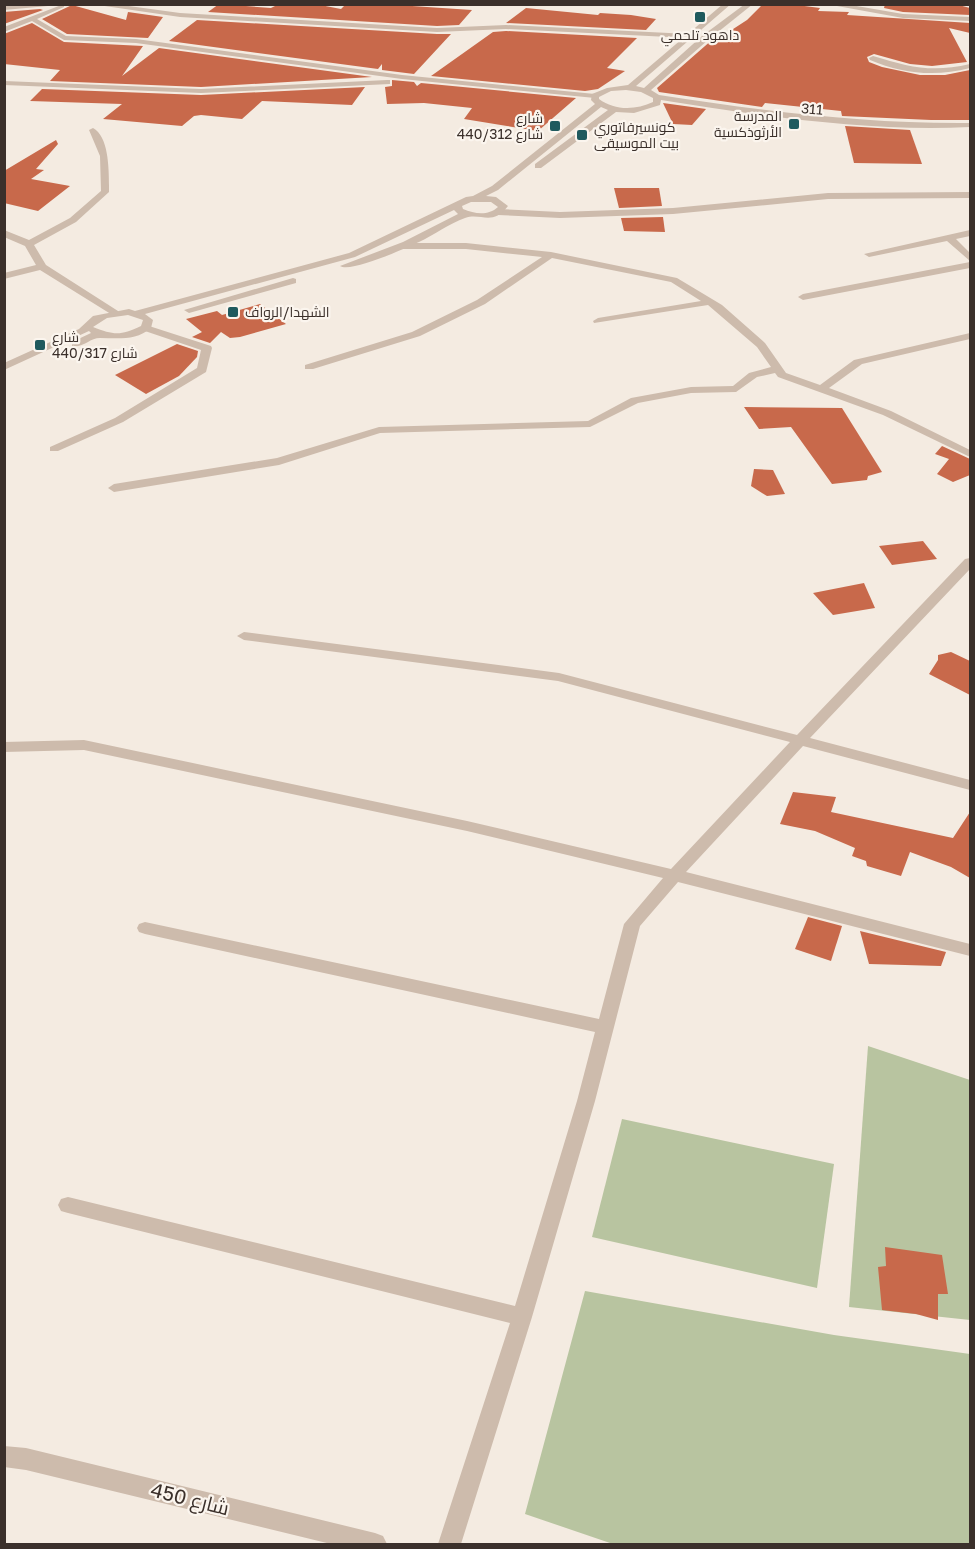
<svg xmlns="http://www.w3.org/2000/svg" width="975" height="1549" viewBox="0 0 975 1549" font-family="'Golos Text',Cairo,sans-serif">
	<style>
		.green { fill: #b8c4a0 }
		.building { fill: #c8694b }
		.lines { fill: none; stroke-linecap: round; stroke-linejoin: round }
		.minor { fill: #cdbbac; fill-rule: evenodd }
		.tertiary { fill: #cdbbac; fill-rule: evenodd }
		.poi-dot { fill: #1f5a5e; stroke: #fbf5ee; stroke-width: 2 }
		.labels { text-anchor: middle; stroke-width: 4.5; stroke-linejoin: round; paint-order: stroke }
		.far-poi-label { font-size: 14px; fill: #3b302b; stroke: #fbf5ee; text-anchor: start }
		.far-street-label { font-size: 14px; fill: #3b302b; stroke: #fbf5ee }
		.near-street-label { font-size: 20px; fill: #3b302b; stroke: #fbf5ee }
	</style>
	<rect width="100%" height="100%" fill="#f4ebe1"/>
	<g class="green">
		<path d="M868,1046l102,34v240l-121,-13z"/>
		<path d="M622,1119l212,45 -17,124 -225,-51z"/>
		<path d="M585,1291l249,44 136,19v190h-357l-88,-30z"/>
	</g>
	<g class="building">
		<path d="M219,4l52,4 8,-4h36l26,5 5,-5h36l90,6 -13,15 -22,1 -229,-14z"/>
		<path d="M789,4l31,4 -2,3 31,1 -2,3 123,8v10l-21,-5 18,34 -35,4 -22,-2 -36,-10 -7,3 2,5 13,5 38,8h25l25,-5v50h-39l-89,-4 -1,-5 -76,-8 -3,4 -103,-15 -2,-4 64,-56 6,1 20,-13 14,-14z"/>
		<path d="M885,4h70l15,4v7l-67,-3 -19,-4z"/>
		<path d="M72,5l54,15 2,-8 35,5 -15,21 -81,-4 -25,-15z"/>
		<path d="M526,8l72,7 2,-2 31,2 25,4 -10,11 -140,-7z"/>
		<path d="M40,9l3,1 -39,14v-12z"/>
		<path d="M197,20l240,14h14l-37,40 -32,-4v-6l-4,5 -209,-28z"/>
		<path d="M32,23l32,19 79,4 -21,30 37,-28 213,29 -171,10 -151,-6 10,-11 -56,-6v-30z"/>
		<path d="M506,31l131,7 -30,30 18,3 -27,18 -13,2 -154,-15 62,-44z"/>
		<path d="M392,80l22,2 3,4 4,-3 155,15 -38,33 -74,-12 8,-11 -48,-5 -37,1 -2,-17 7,-1z"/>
		<path d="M365,87l-13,18 -90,-4 -20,18 -41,-4 -7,1 -12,10 -79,-7 19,-15 -92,-3 12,-12 159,6z"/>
		<path d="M663,103l36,5 7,1 -14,16 -19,-1z"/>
		<path d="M845,126l65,4 12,34 -68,-1z"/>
		<path d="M56,140l2,4 -22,25 8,1 -13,9 39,7 -32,25 -34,-8v-32z"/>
		<path d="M614,188h45l3,18 -43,2z"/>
		<path d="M663,217l2,15 -41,-1 -3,-13z"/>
		<path d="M260,304l26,20 -46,13 -10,1 -9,-6 -11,11 -18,-6 10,-5 -16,-13 31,-8 5,4z"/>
		<path d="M177,344l21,7 -1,6 -18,19 -33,18 -31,-19z"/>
		<path d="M744,407l98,1 40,64 -14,4 -1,4 -35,4 -41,-57 -32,2z"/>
		<path d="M942,446l28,13v16l-17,7 -16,-8 12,-15 -14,-5z"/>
		<path d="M754,469l19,1 12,24 -18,2 -16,-10z"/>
		<path d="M923,541l14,18 -45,6 -13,-19z"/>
		<path d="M864,583l11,25 -42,7 -20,-22z"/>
		<path d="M951,652l19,9v34l-41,-21 9,-14v-5z"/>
		<path d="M793,792l43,5 -5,15 122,26 17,-26v66l-19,-11 -41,-15 -9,24 -34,-10 -1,-5 -14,-5 3,-8 -40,-17 -35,-7z"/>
		<path d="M808,917l34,9 -11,35 -36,-12z"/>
		<path d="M860,931l86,21 -5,14 -72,-2z"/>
		<path d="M885,1247l57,8 6,39h-10v26l-22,-6 -34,-4 -4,-43 8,-1z"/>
	</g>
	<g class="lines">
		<g class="minor">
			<path d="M64,4v3l-27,12 29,17 70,3 266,36 193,19 4,2 -4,2 -193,-19 -266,-36 -72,-3 -32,-19 -28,11v-5z"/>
			<path d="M91,4h23l66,9 257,15 69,-3 183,9 4,2 -4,2 -183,-9 -69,3 -257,-15z"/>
			<path d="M873,56c36,11 59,17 97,8v4c-34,9 -67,6 -100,-8l-1,-2z"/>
			<path d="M387,80h3v4l-189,9 -197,-8v-4l197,8z"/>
			<path d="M93,128c17,9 16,46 16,64l-33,30 -42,23 12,20 72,46 1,2 -5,3 -74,-46 -36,9v-6l32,-8 -11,-19 -21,-9v-7l25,10 41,-22 31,-27 -1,-35 -11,-26z"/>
			<path d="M970,192v6l-142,1 -155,15 -113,4 -62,-3 -5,-3 5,-3 62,3 113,-4 155,-15z"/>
			<path d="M970,230v6l-14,3 14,14v8l-23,-20 -78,16 -5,-3z"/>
			<path d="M466,243l85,9 126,26 45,27 43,38 21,30 34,12 34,-25 116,-27v6l-108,25 -33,24 62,23 79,39v7l-87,-42 -105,-38 -3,-4 -18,4 -21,15 -45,1 -53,10 -48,24 -210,6 -101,32 -165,27 -6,-4 6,-4 163,-26 102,-31 209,-6 43,-23 60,-11 42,-1 16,-13 22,-6 -14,-20 -49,-42 -114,18 -1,-2 5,-3 103,-17 -30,-19 -119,-24 -67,46 -65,32 -107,33h-8v-4l107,-33 65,-32 65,-43 -76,-8h-63l-5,-3 5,-3z"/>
			<path d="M970,262v6l-167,32 -5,-3 5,-3z"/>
			<path d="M146,325l65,21 1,2 -6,24 -83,50 -65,29h-8v-4l65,-29 82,-50 4,-18 -59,-20v-4z"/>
			<path d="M970,558v11l-160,169 160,42v10l-167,-44 -117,126 284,72v12l-292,-74 -38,44 -45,175 -63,216 -71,227h-23l72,-221 -442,-110 -7,-2 -3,-6 3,-6 7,-2 447,109 62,-205 18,-69 -450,-98 -6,-2 -2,-4 2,-4 6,-2 454,97 25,-95 39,-46 -196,-47 -383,-81 -80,2v-10l80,-2 383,81 204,48 119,-127 -232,-61 -314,-41 -7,-4 7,-4 315,41 238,62 168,-176z"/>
		</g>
		<g class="tertiary">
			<path d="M26,4h44l-66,6v-4z"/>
			<path d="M723,4h8l-95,82 8,2 58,-52 43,-32h8l-45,36 -57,50 8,5c104,16 206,29 311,28v4c-103,5 -207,-11 -309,-27l-1,5 -26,8 -18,-1 -75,56h-6v-4l73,-54 -7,-3 -103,83 -12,6 10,1 12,9c-16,21 -27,6 -43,12 -15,5 -31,17 -46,24 -13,6 -68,31 -79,24l63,-24 55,-28 -4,-4 -99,47 -210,57 8,6 -2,8c-15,13 -33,10 -51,10 -10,0 -17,10 -28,8v-4l19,-9 -2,-2 -85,39v-7l75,-34 14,-13 36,-7 6,2 214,-58 117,-56 7,-1 19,-10 103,-82 -4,-4 1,-6 15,-6 21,-3zM626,90l15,2 12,6v4c-17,8 -38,9 -54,-3v-2l12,-6zM471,202h20l7,5c-10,9 -23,7 -35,2l-1,-3zM128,315l15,5 -2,6c-21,10 -27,9 -48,1l14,-9z"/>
			<path d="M826,4h19l58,10 67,3v4l-67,-3z"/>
			<path d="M293,278l3,1v4l-107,30 -5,-3z"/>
			<path d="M4,1446l22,2 349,85 8,3 4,8h-56l-305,-74 -22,-3z"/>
		</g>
	</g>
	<g class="poi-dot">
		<rect x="694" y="11" width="12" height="12" rx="3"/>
		<rect x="788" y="118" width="12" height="12" rx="3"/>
		<rect x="549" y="120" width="12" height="12" rx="3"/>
		<rect x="576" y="129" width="12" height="12" rx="3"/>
		<rect x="227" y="306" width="12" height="12" rx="3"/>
		<rect x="34" y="339" width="12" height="12" rx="3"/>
	</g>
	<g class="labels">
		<g class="far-poi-label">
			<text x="700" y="40" text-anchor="middle">داهود تلحمي</text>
			<text x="782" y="121" text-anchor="end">المدرسة<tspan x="782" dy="16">الأرثوذكسية</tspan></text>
			<text x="543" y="123" text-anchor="end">شارع<tspan x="543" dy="16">440/شارع 312</tspan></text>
			<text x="594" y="132">كونسيرفاتوري<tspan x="594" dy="16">بيت الموسيقى</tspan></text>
			<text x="245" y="317">الشهدا/الرواف</text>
			<text x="52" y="342">شارع<tspan x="52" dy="16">440/شارع 317</tspan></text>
		</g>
		<g class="far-street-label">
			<text transform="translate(812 109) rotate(5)" y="5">311</text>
		</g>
		<g class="near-street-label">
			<text transform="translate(190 1499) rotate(14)" y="7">شارع 450</text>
		</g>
	</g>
	<rect width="975" height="1549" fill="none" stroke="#3b302b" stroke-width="12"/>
</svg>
